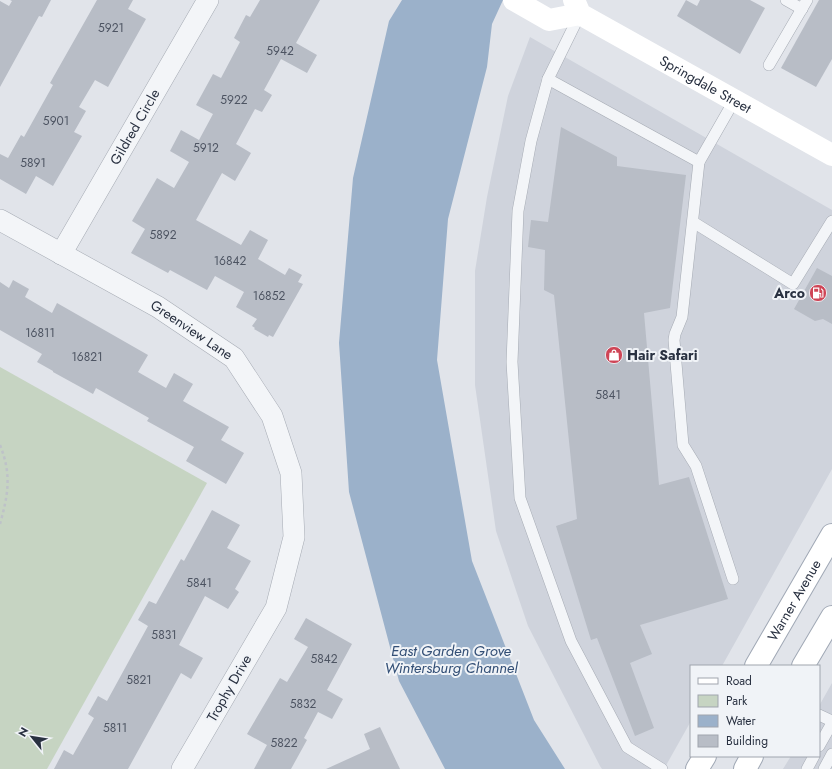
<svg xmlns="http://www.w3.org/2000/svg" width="832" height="769" viewBox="0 0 832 769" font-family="Jost,sans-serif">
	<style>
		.built { fill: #cfd3dc }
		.green { fill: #c6d4c2 }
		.water { fill: #9bb1ca }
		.building { fill: #b8bdc6 }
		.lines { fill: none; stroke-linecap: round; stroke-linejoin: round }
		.lane-casing { stroke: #a6abb4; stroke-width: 12 }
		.street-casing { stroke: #a6abb4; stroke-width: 22 }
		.primary-casing { stroke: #a0a8b5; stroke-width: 24 }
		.path { stroke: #bec2c8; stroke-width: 2.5; stroke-dasharray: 3 3; stroke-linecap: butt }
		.lane { stroke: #f3f5f8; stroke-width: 11 }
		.street { stroke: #f3f5f8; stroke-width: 21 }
		.secondary { stroke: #fff; stroke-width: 22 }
		.primary { stroke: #fff; stroke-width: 22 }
		.labels { text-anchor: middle; stroke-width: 4; stroke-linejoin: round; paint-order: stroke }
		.number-label { font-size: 12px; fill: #4d5462 }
		.street-label { font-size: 14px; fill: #293141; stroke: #f0f3f7 }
		.poi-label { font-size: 14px; font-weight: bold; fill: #293141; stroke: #f0f3f7; text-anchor: end }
		.water-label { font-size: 15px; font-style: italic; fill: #334f76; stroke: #f0f3f7 }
	</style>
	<rect width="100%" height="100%" fill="#e1e4ea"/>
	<g class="built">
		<path d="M530,37l302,173v259l-110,197h-31v55l-27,48h-62l-2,-3 -72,-140 -32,-95 -21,-146v-114l12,-74 21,-101z"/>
		<path d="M832,683v86h-49l8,-13h28v-50z"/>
	</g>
	<path class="green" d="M0,367l207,116 -160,286h-47z"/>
	<path class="water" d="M402,0h101l-11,24 -5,43 -39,152 -11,141 35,201 62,159 31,49h-120l-46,-88 -50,-189 -10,-149 14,-165 36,-157z"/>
	<g class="building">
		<path d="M10,0h41l-9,17 -3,-1 -39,71v-86l9,5 3,-5z"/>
		<path d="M97,0h36l-5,9 18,10 -38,68 -13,-7 -16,27 7,4 -12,21 8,4 -29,50 -17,-10 -10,18 -26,-15v-25l8,4 13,-23 3,2 29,-52 -3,-2z"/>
		<path d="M260,0h60l-24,43 21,12 -10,18 -26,-14 -17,31 8,5 -10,17 -7,-3 -19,35 15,9 -16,28 -13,-8 -26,47 45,25 9,-15 18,10 -10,19 27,16 4,-7 13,7 -4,7 5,2 -30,53 -4,-2 -1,2 -14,-8 1,-1 -3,-2 5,-7 -21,-12 8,-15 -29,-16 -8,14 -37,-20 -2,3 -37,-20 14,-24 -13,-8 25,-43 17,10 15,-26 -19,-11 11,-21 18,10 14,-26 -17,-9 17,-31 8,4 19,-36 -6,-4 12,-23 4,2z"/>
		<path d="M686,0l11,6 3,-6h50l15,8 -25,46 -63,-38z"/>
		<path d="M819,0h13v59l-16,28 -35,-19z"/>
		<path d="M561,127l56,30v9l69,9 -16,133 -26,5 15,172 30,-8 39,122 -88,26 12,29 -22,9 24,65 -19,8 -38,-98 -6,2 -35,-114 21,-7 -23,-224 -10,-5 1,-40 -17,-3 3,-27 17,2z"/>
		<path d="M817,268l15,8v48l-9,-5 -8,2 -21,-12z"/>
		<path d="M13,280l16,9 -4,8 27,16 5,-10 91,52 -10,17 28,16 8,-15 19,11 -10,17 46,26 -8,13 23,13 -18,31 -40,-23 8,-14 -47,-26 2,-3 -53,-30 -3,6 -40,-22v-1l-16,-9 5,-8 -42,-24v-48l9,6z"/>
		<path d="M212,510l28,15 -13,23 24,13 -16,28 4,3 -11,17 -23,-13 -26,49 24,13 -12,21 -10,-6 -53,96h-74l10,-19 9,5 21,-37 -6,-4 10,-18 9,5 41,-75 -10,-6 11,-19 7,3 25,-45 3,2z"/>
		<path d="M306,618l46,26 -25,46 16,9 -11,20 -14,-7 -14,26 3,2 -16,29h-37l13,-24 -20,-11 33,-56 7,4 21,-35 -14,-8z"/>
		<path d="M380,727l20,42h-74l44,-20 -6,-15z"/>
	</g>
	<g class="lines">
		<defs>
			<g id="lane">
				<path d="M786,0l16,9"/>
				<path d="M580,14l-32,65 -17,62 -13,70 -6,151 8,136 51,143 56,106 35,22"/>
				<path d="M769,65l38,-65"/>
				<path d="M548,79l151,83"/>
				<path d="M693,222l100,62 39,-63"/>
				<path d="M733,579l-37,-113 -13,-21 -9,-105 1,-6 7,-17 17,-155 36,-63"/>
				<path d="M819,715l13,6"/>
				<path d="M819,746l13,-23"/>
				<path d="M807,769l7,-13"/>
				<path d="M824,769l8,-15"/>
			</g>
			<g id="street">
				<path id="s1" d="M0,220l158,87 76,51 38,58 19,57 3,64 -18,71 -94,161"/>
				<path id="s2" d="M61,254l147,-254"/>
			</g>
			<g id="primary">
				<path id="s4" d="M756,666l76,-131"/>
				<path d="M803,666l29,-49"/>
				<path d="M697,769l8,-13"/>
				<path d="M745,769l7,-13"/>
			</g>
		</defs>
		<use href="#lane" class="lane-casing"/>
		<use href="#street" class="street-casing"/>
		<use href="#primary" class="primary-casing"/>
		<path class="path" d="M0,445c12,30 8,50 0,79"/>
		<use href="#lane" class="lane"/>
		<use href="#street" class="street"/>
		<g class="secondary">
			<path d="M514,0l35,20 31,-6"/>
			<path id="s3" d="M574,0l6,14 252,141"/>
		</g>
		<use href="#primary" class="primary"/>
	</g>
	<defs>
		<symbol id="fuel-disc" viewBox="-11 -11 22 22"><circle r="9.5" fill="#cf4556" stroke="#f0f3f7"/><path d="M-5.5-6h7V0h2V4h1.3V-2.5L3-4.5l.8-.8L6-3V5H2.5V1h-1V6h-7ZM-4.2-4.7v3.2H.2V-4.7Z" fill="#fff"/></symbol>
		<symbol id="shop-disc" viewBox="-11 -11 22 22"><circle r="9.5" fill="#cf4556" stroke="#f0f3f7"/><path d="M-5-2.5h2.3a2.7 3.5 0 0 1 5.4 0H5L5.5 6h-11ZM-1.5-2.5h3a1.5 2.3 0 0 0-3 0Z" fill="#fff"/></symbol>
	</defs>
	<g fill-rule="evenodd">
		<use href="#fuel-disc" x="808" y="283" width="20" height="20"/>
		<use href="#shop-disc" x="604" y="345" width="20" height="20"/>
	</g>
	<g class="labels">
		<g class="number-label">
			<text x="111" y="32">5921</text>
			<text x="280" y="55">5942</text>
			<text x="234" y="104">5922</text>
			<text x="56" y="125">5901</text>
			<text x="206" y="152">5912</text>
			<text x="33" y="167">5891</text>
			<text x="163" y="239">5892</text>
			<text x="230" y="265">16842</text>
			<text x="269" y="300">16852</text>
			<text x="40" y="337">16811</text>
			<text x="87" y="361">16821</text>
			<text x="608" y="399">5841</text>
			<text x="199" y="587">5841</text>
			<text x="164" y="639">5831</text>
			<text x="324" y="663">5842</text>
			<text x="139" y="684">5821</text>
			<text x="303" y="708">5832</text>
			<text x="115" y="732">5811</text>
			<text x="284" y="747">5822</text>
		</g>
		<g class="street-label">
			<text dy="5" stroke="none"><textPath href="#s3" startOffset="159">Springdale Street</textPath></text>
			<text dy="5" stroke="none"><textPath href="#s2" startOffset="147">Gildred Circle</textPath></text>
			<text dy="5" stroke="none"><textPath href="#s1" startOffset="221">Greenview Lane</textPath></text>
			<text dy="5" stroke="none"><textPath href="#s4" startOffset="76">Warner Avenue</textPath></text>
			<text transform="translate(229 688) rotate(-60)" y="5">Trophy Drive</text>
		</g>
		<g class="poi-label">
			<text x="805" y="298">Arco</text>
			<text x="627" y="360" text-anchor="start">Hair Safari</text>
		</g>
		<g class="water-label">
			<text x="451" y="656">East Garden Grove<tspan x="451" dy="17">Wintersburg Channel</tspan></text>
		</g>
	</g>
	<rect x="690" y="665" width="130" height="92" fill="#f0f3f7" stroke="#a0a5ae"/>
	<rect x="698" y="678" width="20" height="6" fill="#ffffff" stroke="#a0a5ae"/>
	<text x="726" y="685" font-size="12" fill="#293141">Road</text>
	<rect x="698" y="695" width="20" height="12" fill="#c6d4c2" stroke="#a0a5ae"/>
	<text x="726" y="705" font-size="12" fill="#293141">Park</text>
	<rect x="698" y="715" width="20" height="12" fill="#9bb1ca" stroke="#a0a5ae"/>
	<text x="726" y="725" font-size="12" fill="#293141">Water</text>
	<rect x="698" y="735" width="20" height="12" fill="#b8bdc6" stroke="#a0a5ae"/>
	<text x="726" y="745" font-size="12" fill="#293141">Building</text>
	<g transform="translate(32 737) rotate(300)" stroke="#f0f3f7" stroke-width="3" paint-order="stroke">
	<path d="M0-3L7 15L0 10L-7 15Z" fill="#293141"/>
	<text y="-6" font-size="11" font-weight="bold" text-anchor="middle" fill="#293141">N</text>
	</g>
</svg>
